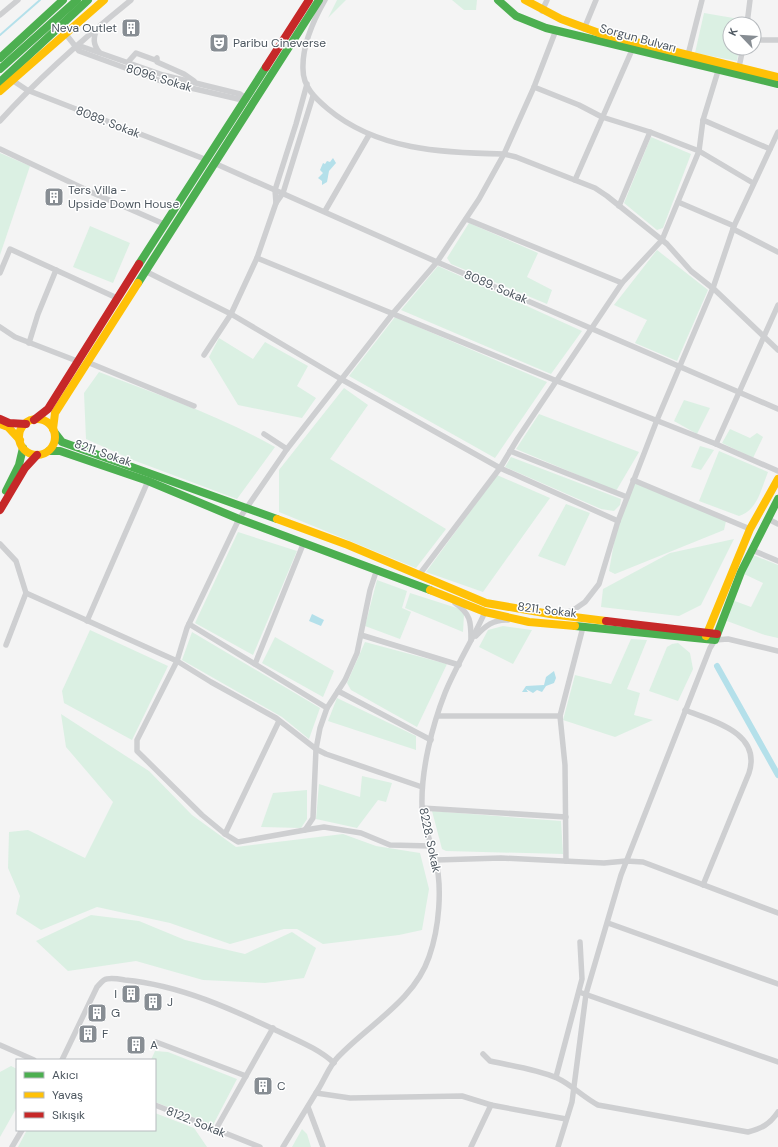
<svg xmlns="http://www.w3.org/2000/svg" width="778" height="1147" viewBox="0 0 778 1147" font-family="'DM Sans',sans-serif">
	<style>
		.green { fill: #dbf0e3 }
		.water { fill: #b4e0ea }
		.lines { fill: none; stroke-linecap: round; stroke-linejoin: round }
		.stream { stroke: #b4e0ea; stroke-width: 2 }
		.canal { stroke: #b4e0ea; stroke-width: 6 }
		.street { stroke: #cecfd1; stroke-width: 5.5 }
		.fast { stroke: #4caf50; stroke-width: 8 }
		.slow { stroke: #ffc107; stroke-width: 8 }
		.jam { stroke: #c62828; stroke-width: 8 }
		.labels { text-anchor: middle; stroke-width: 3; stroke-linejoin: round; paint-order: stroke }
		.poi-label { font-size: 12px; fill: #4c565f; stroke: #fff; text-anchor: start }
		.street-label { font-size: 12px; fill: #4c565f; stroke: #fff }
	</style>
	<rect width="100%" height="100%" fill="#f4f4f4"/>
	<g class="green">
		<path d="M337,0h9l-18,18z"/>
		<path d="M452,0h25l-1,10h-12z"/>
		<path d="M704,13l41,7 -1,4h-14v24h9l-2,13 -42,-8z"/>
		<path d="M651,137l40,17 -28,74 -6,2 -33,-27z"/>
		<path d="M0,153l30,13 -30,89z"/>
		<path d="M469,223l69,30 -11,24 25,13 -5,14 -96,-40 -4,-6z"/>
		<path d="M90,226l40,17 -17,40 -40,-16z"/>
		<path d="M657,250l51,40 -31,71 -42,-18 12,-23 -33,-15z"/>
		<path d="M438,266l144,65 -31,43 -150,-64z"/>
		<path d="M395,317l152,65 -52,76 -146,-82z"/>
		<path d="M219,338l34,21 12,-17 43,24 -11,20 19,12 -14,20 -64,-13 -29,-48z"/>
		<path d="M99,372c59,23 120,43 176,75l-38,52 -104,-39 -47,-21 -2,-46z"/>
		<path d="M344,388l24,17 -38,54 116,70 -30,39 -137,-56v-42z"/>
		<path d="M684,400l26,8 -13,26 -23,-13z"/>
		<path d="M539,414l100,38 -23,39 -100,-42z"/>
		<path d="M730,429l20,9 7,-5 6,4 -10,21 -31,-15z"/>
		<path d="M700,446l14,4 -13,20 -10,-3z"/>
		<path d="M719,451l49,21c-7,17 -10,38 -29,44l-40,-15z"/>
		<path d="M511,457l110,42 -1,6 -6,6 -13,-2 -96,-42z"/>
		<path d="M497,475l53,23 -67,94 -57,-20z"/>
		<path d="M632,482l94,39 -2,9 -109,44 -6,-3 6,-34z"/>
		<path d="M566,504l24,9 -25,53 -27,-10z"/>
		<path d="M238,532l59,19 -44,104 -58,-32z"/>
		<path d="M734,539l-33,66 -22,11 -78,-9 2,-18 67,-36z"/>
		<path d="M753,555l25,10v73l-13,-3 -38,-14 5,-21 19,7 12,-24 -19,-9z"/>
		<path d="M377,580l30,11 -5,17 9,4 -11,27 -35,-13z"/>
		<path d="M410,593l50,16 4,6 -1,17 -58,-24z"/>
		<path d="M503,626l29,4 -19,34 -34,-17 9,-17z"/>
		<path d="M90,630l78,36 -36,74 -68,-37 -2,-12z"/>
		<path d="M192,632l128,76 -11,31 -27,-22 -100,-57z"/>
		<path d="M275,637l59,34 -11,26 -61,-34z"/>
		<path d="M631,639l16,1 -20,49 13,4 -6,22 19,5 -38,17 -52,-17 12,-45 36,9z"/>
		<path d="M365,642l82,22 -30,63 -66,-37 -4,-7z"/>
		<path d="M678,643l12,10 3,16 -15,32 -29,-10 18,-44 5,-3z"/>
		<path d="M337,698l79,38v14l-88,-29z"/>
		<path d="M61,714l88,57 43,44 44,32 107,-13 33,12 44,7 9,36 -7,41 -23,5 -76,9 -26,-15h-13l-54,15 -60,-21 -73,-16 -56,23 -25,-16 4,-18 -12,-28 1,-36 19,-2 57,28 28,-56 -47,-55z"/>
		<path d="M362,776l30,7 -6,19 -8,-2 -21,28 -41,-9 3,-35 41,13z"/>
		<path d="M307,790v29l-6,9 -40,-1 12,-34z"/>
		<path d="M432,811l129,10 2,33 -117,-3 -4,-2z"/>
		<path d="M91,915l48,6 46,19 60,14 47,-22 24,16 -12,30 -39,5 -62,-3 -67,-19 -68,10 -32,-30z"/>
		<path d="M155,1051l13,1 69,27 -24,46 -58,-23v-42h-4z"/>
		<path d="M11,1066l6,3v38l-17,30v-65z"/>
		<path d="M155,1113l39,15 13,19h-189l9,-17h128z"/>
		<path d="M302,1129l5,5 4,13h-19z"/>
	</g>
	<g class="water">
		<path d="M333,158l3,5 -7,8 -2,11 -5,3v-4l-4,-3 5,-5 -3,-3 3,-7 2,1 2,-3 3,1z"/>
		<path d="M312,614l12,6 -3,6 -12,-5z"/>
		<path d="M554,671l2,7 -2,5 -8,3 -4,6 -5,-2 -4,3 -7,-4 2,3h-6l4,-6 18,-1 2,-8z"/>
	</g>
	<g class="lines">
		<path class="stream" d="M0,35l40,-35"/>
		<path class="canal" d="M717,666l61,109"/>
		<g class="street">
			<path d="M325,0c-12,21 -23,45 -22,69 0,18 12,29 25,40 49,41 114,44 176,45l12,3 79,31 12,8 60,48 24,27 24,19 63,60"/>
			<path d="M542,11l5,-11"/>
			<path d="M0,15l18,-15"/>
			<path d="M747,24l3,-24"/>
			<path d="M97,29c-4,9 -4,15 2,23"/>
			<path d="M584,29l12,-29"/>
			<path d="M65,33l14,18 82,30 77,18 7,-1"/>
			<path d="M754,40h24"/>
			<path d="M76,46l7,1 80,28 77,19 7,5"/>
			<path d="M688,55l14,-55"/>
			<path d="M128,62l8,-9 19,7 2,-2v4l27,12 10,7"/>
			<path d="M739,67l4,-19"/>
			<path d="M12,80l15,10 180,70"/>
			<path d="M534,87l45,18 23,12 48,15 49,19 54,32"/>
			<path d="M703,120l67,29"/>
			<path d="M0,121c40,-45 84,-83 131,-121"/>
			<path d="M0,149l93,44 71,31"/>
			<path d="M214,163l223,99 341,147"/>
			<path d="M575,180l57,-130"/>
			<path d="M678,202l56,24"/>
			<path d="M276,203l-1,-13 21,-66 11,-40"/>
			<path d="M619,206l31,-74"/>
			<path d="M325,211l44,-76"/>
			<path d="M466,219l156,64"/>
			<path d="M733,229l45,23"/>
			<path d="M257,258l300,123 159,63 62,27"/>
			<path d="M145,271l86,43 110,65 159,89 118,53"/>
			<path d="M0,273l10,-24 107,49"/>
			<path d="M0,327l15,10 62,24"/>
			<path d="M29,343l9,-29 18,-44"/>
			<path d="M204,355l27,-41 26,-56 19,-55 7,-10 30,-97"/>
			<path d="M87,362l107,44"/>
			<path d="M264,434l23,15"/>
			<path d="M716,444l62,-139"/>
			<path d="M510,451l117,46"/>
			<path d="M633,480l117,49"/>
			<path d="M768,519l10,5"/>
			<path d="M0,544l16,17 10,32 151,68 34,21 65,36 40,31 10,5 96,33"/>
			<path d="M752,550l26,11"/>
			<path d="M419,575l81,-107 18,-30 104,-155 40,-43 37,-89 4,-31 15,-49"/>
			<path d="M455,603c16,11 16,19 16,37"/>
			<path d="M560,613l12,-2 13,-9 14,-18 19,-63 39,-101 56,-132 21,-62 44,-94"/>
			<path d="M87,621l61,-140"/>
			<path d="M189,624l138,84"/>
			<path d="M361,635l98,30"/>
			<path d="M476,636c9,-10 18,-17 32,-16"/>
			<path d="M6,645l20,-52"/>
			<path d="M255,664l49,-122"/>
			<path d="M338,691l93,49"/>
			<path d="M685,710c27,11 77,22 64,63l-46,112"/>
			<path d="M438,716h122"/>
			<path d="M279,721l-54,113 -23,-19 -65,-64v-11l40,-79 10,-33 52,-109 48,-70 107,-137 43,-50 42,-63 25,-45 30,-67 22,-57"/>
			<path d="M422,808l144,9"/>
			<path d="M305,830l19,-3 37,6 29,12 41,1"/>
			<path d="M225,834l13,8 67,-12 8,-12 3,-69 4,-21 7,-20 18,-28 12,-27 13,-63 7,-21"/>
			<path d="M436,860l65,-2 103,5 22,-2 17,1 135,51"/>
			<path d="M566,861l-1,-96 -5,-49 23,-89"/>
			<path d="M608,923l170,61"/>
			<path d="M579,992l199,70"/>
			<path d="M156,1042l90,34"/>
			<path d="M0,1045l34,15"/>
			<path d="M483,1054l7,7c22,5 46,8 67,17 15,7 26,19 41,27l150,27c13,-3 22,-8 30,-20"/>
			<path d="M62,1060l35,-73c2,-2 4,-5 7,-7 5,-3 15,-1 21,0 55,5 109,30 159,54 17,8 36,16 50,29"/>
			<path d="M556,1077l26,-98 -2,-37"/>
			<path d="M316,1093l34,5 112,-2 29,9"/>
			<path d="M155,1105l105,42"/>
			<path d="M308,1107l15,40"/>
			<path d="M216,1129l57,-101"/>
			<path d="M12,1147l10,-17"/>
			<path d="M283,1147c12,-20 24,-39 36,-59 6,-10 11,-23 19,-31 30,-32 76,-56 91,-100 10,-28 14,-70 6,-99 -5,-18 -12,-34 -13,-52 -1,-36 10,-80 23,-113 11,-27 28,-54 40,-81"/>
			<path d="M471,1147l20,-42 75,14"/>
			<path d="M558,1147l14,-45 14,-108 35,-119 89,-227 5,-8 13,-1 50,12"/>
		</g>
		<g class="fast">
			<path d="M498,0l18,16 30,12 232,56"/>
			<path d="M0,58l63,-58"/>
			<path d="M0,69l77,-69"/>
			<path d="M0,82l88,-82"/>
			<path d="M139,264l127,-197"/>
			<path d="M138,283l181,-283"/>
			<path d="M55,433l7,9 215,77"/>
			<path d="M49,451h11l88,30 91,38 191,71"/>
			<path d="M6,491l13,-26 4,-17"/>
			<path d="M575,626l140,14 26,-68 37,-73"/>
		</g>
		<g class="slow">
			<path d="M525,0l36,19 38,14 179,44"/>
			<path d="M0,91l104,-91"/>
			<circle cx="37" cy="437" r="18"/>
			<path d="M0,424l8,3 12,13"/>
			<path d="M53,429l2,-16 83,-130"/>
			<path d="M277,519l71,26 138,58 64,11 56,7"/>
			<path d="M430,590l55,22 44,10 46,4"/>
			<path d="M706,636l44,-107 28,-50"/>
		</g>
		<g class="jam">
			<path d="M266,67l43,-67"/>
			<path d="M0,419l9,4 17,1"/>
			<path d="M34,420l14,-11 91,-145"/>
			<path d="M0,510l25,-42 12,-13"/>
			<path d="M606,621l111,13"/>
		</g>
	</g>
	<defs>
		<symbol id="building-square" viewBox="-11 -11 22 22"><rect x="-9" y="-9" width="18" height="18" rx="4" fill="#878d93" stroke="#fff"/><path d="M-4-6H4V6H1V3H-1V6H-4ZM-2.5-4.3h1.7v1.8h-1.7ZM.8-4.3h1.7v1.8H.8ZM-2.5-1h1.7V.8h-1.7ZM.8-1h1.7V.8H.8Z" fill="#fff"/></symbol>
		<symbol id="theatre-square" viewBox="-11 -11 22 22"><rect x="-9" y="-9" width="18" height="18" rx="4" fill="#878d93" stroke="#fff"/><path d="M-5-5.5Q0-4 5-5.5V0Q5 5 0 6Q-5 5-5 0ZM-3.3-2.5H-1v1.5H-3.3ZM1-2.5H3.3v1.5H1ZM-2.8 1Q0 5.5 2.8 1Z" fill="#fff"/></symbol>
	</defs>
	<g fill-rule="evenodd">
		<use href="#building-square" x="120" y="17" width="22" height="22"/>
		<use href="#theatre-square" x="208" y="32" width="22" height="22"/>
		<use href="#building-square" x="43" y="186" width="22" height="22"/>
		<use href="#building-square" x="120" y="983" width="22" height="22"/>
		<use href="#building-square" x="142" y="991" width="22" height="22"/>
		<use href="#building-square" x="86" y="1002" width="22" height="22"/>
		<use href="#building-square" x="77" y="1023" width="22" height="22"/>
		<use href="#building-square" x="125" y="1034" width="22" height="22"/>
		<use href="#building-square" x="252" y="1075" width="22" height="22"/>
	</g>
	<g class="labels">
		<g class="poi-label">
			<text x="117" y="32" text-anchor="end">Neva Outlet</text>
			<text x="233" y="47">Paribu Cineverse</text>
			<text x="68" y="194">Ters Villa -<tspan x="68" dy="14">Upside Down House</tspan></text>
			<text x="117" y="998" text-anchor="end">I</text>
			<text x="167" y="1006">J</text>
			<text x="111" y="1017">G</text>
			<text x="102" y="1038">F</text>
			<text x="150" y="1049">A</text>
			<text x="277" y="1090">C</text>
		</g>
		<g class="street-label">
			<text transform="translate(638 38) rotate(15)" y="4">Sorgun Bulvarı</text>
			<text transform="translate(159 78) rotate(17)" y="4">8096. Sokak</text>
			<text transform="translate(108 122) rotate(21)" y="4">8089. Sokak</text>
			<text transform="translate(496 287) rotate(23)" y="4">8089. Sokak</text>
			<text transform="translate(103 453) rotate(19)" y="4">8211. Sokak</text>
			<text transform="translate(547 610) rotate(7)" y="4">8211. Sokak</text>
			<text transform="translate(430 840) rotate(78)" y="4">8228. Sokak</text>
			<text transform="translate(196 1122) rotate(22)" y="4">8122. Sokak</text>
		</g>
	</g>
	<rect x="16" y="1059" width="140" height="72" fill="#ffffff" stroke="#b7bbbf"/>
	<rect x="24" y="1072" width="20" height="6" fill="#4caf50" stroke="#b7bbbf"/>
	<text x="52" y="1079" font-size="12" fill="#4c565f">Akıcı</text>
	<rect x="24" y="1092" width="20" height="6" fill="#ffc107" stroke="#b7bbbf"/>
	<text x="52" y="1099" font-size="12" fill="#4c565f">Yavaş</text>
	<rect x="24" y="1112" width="20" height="6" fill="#c62828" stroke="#b7bbbf"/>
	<text x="52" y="1119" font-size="12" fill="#4c565f">Sıkışık</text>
	<g transform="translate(742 36) rotate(295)"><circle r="19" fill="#ffffff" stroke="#b7bbbf"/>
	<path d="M0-3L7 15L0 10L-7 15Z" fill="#878d93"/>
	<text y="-6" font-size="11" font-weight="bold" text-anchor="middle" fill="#4c565f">K</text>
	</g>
</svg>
